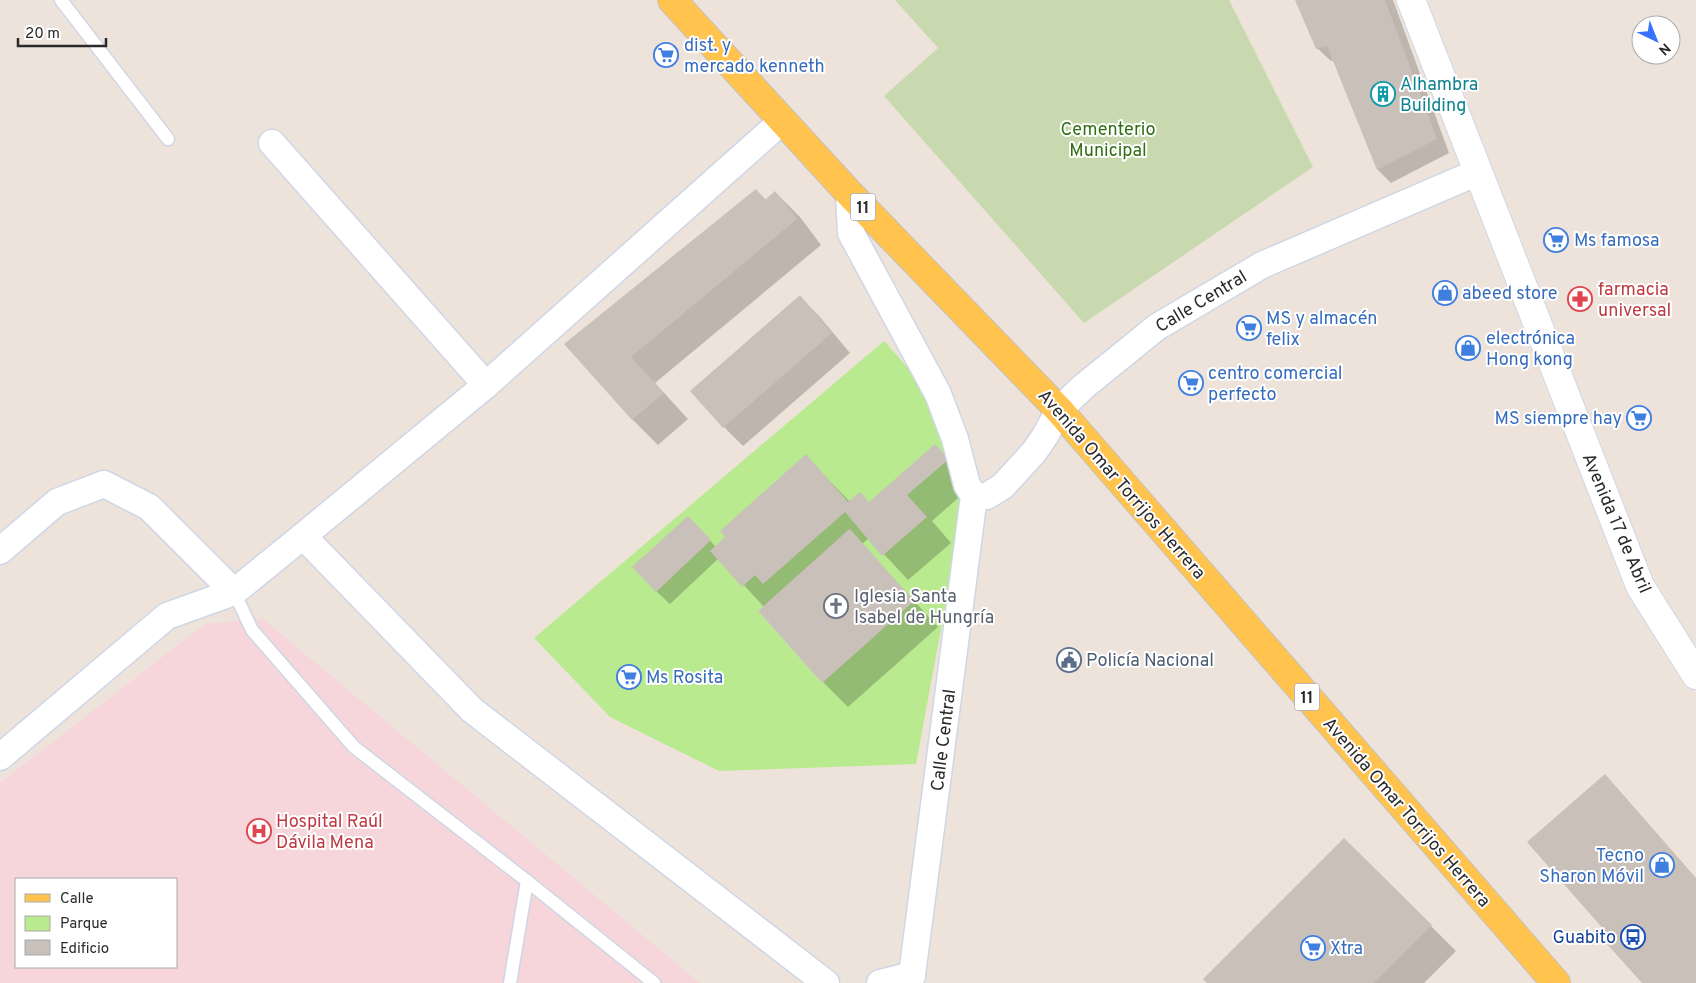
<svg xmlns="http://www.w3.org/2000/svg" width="1696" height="983" viewBox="0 0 1696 983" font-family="Overpass,sans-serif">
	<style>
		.medical { fill: #f6d6db; fill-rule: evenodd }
		.green { fill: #b9ea90; fill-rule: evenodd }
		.cemetery { fill: #c8d9af }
		.shadow { fill: #0003 }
		.building { fill: #c9c0ba }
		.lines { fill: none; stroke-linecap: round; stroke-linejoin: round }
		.service-casing { stroke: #cfd6e5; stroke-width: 15 }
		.minor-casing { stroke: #cfd6e5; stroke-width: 29 }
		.tertiary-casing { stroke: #cfd6e5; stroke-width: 30 }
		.primary-casing { stroke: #c3c3c3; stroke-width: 30 }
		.service { stroke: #fff; stroke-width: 12 }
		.minor { stroke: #fff; stroke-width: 26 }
		.tertiary { stroke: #fff; stroke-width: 28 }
		.primary { stroke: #ffc34e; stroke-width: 28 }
		.labels { text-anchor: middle; stroke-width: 4; stroke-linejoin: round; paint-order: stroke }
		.shield { fill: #fff; stroke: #6a6a6a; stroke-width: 1 }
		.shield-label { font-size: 16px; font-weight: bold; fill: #2a2a2a }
		.shop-label { font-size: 18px; fill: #366cbe; stroke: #fff; text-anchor: start }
		.culture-label { font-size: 18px; fill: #0d838f; stroke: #fff; text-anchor: start }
		.park-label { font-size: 18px; fill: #2f6f12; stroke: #fff }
		.health-label { font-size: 18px; fill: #be3a42; stroke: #fff; text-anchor: start }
		.street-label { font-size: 18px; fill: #2a2a2a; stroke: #fff }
		.worship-label { font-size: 18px; fill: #5b616d; stroke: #fff; text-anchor: start }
		.service-label { font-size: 18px; fill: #4e5e75; stroke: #fff; text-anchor: start }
		.transit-label { font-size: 18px; fill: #164399; stroke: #fff; text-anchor: end }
	</style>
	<rect width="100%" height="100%" fill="#eee3da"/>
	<path class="medical" d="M263,619l437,364h-700v-200l205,-159zM16,879h160v88h-160z"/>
	<path class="green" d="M884,341l24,27 28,40 24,89 -9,78 -35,189 -197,7 -109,-54 -76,-79zM849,529l65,72 -92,82 -64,-72z"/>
	<path class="cemetery" d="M895,0h334l84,167 -229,156 -200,-227 54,-48z"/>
	<g class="shadow">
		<path d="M1297,0h96l56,153 -58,30 -13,-13 -44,-110 -3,1 -14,-13z"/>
		<path d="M756,190l10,10 9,-8 25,25 21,28 -166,138 33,36 -30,26 -26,-26 -66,-74z"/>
		<path d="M800,297l19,19 31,37 -107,93 -19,-19z"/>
		<path d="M935,445l38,40 -41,36 19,22 -43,37 -39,-42 -7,6 76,83 -90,80 -25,-25 -59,-75 -45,-49 -49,46 -14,-13 45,-60 15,16 90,-91 44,46 19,1z"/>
		<path d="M1344,839l112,112 -32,32h-215z"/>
	</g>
	<g class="building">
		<path d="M1295,0h90l52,139 -60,31 -50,-124 -11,3z"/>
		<path d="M756,189l9,11 10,-9 22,28 -166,138 33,36 -32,27 -68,-76z"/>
		<path d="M800,295l32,38 -109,95 -33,-37z"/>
		<path d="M935,444l14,15 -42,36 20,22 -45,39 -37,-44 -82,72 -8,-9 -13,12 -32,-36 15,-14 -5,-6 86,-77 42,48 12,-10 9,10z"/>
		<path d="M688,516l23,24 -55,52 -24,-25z"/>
		<path d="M850,529l64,72 -92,82 -64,-72z"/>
		<path d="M1605,774l91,104v105h-54l-35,-39 5,-5 -85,-97z"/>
		<path d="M1344,838l88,87 -58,58h-167l-4,-4z"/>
	</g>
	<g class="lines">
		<defs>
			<g id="service">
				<path d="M61,0l107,139"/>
				<path d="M234,592l18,38 102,117 173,134 127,102"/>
				<path d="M510,983l17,-102"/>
			</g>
			<g id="minor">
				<path d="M272,143l214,242"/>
				<path d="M849,193l2,40 87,161 17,45 12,46 7,11 -62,479 -2,8"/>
				<path d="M974,496h13l16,-10 31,-34 11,-16 14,-26 24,-23 74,-60 105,-62 216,-93"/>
				<path d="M303,536l169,174 354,273"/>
				<path d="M0,551l57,-49 47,-18 45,23 85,85"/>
				<path d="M0,757l167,-141 67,-24 69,-56 183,-151 296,-264"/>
				<path d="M880,983l32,-8"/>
			</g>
			<path id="tertiary" d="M1411,0l229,586 56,89"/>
			<path id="primary" d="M672,0l177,193 210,217 497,573"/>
		</defs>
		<use href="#service" class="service-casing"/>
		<use href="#minor" class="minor-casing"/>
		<use href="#tertiary" class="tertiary-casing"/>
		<use href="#primary" class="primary-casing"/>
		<use href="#service" class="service"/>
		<use href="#minor" class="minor"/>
		<use href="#tertiary" class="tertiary"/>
		<use href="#primary" class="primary"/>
	</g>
	<defs>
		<symbol id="supermarket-ring" viewBox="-11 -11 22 22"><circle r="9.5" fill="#fff" stroke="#3f7fe0" stroke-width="1.5"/><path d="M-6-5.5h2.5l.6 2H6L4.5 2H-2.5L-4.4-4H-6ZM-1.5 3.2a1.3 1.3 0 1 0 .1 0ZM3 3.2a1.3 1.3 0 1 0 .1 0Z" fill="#3f7fe0"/></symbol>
		<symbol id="building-ring" viewBox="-11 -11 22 22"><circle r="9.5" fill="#fff" stroke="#0f9aa8" stroke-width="1.5"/><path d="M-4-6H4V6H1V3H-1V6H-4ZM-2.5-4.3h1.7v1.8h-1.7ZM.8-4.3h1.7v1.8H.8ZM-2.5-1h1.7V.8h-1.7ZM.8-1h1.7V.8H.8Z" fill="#0f9aa8"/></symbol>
		<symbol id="shop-ring" viewBox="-11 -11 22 22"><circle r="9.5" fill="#fff" stroke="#3f7fe0" stroke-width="1.5"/><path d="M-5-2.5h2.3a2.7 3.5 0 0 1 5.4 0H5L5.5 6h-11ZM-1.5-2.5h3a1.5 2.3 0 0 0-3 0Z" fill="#3f7fe0"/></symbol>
		<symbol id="pharmacy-ring" viewBox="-11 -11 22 22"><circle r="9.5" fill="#fff" stroke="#e0444e" stroke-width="1.5"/><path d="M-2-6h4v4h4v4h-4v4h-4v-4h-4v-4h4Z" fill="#e0444e"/></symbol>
		<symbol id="church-ring" viewBox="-11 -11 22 22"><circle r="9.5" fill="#fff" stroke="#6b7280" stroke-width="1.5"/><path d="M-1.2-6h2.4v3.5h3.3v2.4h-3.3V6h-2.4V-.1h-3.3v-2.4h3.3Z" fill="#6b7280"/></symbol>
		<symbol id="civic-ring" viewBox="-11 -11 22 22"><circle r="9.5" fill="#fff" stroke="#5c6f8a" stroke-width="1.5"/><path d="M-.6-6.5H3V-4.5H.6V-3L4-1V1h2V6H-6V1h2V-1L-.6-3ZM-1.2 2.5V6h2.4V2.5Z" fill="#5c6f8a"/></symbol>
		<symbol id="hospital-ring" viewBox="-11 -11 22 22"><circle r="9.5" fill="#fff" stroke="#e0444e" stroke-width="1.5"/><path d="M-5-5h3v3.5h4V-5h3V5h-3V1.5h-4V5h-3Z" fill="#e0444e"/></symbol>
		<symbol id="bus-ring" viewBox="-11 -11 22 22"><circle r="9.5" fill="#fff" stroke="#1a4fb4" stroke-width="1.5"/><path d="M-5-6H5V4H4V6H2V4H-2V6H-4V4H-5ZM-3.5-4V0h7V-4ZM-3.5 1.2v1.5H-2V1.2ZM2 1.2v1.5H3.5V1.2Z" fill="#1a4fb4"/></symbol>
	</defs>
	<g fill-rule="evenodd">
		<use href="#supermarket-ring" x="652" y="41" width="28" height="28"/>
		<use href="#building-ring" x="1369" y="80" width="28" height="28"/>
		<use href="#supermarket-ring" x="1542" y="226" width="28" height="28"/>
		<use href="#shop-ring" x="1431" y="279" width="28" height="28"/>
		<use href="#pharmacy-ring" x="1566" y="285" width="28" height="28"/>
		<use href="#supermarket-ring" x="1235" y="314" width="28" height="28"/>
		<use href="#shop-ring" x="1454" y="334" width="28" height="28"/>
		<use href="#supermarket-ring" x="1177" y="369" width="28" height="28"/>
		<use href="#supermarket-ring" x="1625" y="404" width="28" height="28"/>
		<use href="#church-ring" x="822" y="592" width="28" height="28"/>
		<use href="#civic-ring" x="1055" y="646" width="28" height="28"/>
		<use href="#supermarket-ring" x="615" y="663" width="28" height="28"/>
		<use href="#hospital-ring" x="245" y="817" width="28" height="28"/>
		<use href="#shop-ring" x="1648" y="851" width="28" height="28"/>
		<use href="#bus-ring" x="1619" y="923" width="28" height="28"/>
		<use href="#supermarket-ring" x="1299" y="934" width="28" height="28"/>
	</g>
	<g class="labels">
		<g class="shield">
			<rect x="850.5" y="193.5" width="25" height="27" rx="4"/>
			<rect x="1294.5" y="683.5" width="25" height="27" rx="4"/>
		</g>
		<g class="shield-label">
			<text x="863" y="213">11</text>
			<text x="1307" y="703">11</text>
		</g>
		<g class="shop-label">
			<text x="684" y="51">dist. y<tspan x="684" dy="21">mercado kenneth</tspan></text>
			<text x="1574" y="246">Ms famosa</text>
			<text x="1462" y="299">abeed store</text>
			<text x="1266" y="324">MS y almacén<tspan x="1266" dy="21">felix</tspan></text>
			<text x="1486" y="344">electrónica<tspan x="1486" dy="21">Hong kong</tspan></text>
			<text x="1208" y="379">centro comercial<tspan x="1208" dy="21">perfecto</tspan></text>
			<text x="1622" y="424" text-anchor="end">MS siempre hay</text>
			<text x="646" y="683">Ms Rosita</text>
			<text x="1644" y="861" text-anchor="end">Tecno<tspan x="1644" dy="21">Sharon Móvil</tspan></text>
			<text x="1330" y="954">Xtra</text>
		</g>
		<g class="culture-label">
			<text x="1400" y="90">Alhambra<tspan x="1400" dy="21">Building</tspan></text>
		</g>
		<g class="park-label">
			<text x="1108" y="135">Cementerio<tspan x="1108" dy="21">Municipal</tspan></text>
		</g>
		<g class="health-label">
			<text x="1598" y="295">farmacia<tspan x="1598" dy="21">universal</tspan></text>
			<text x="276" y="827">Hospital Raúl<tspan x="276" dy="21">Dávila Mena</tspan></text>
		</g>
		<g class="street-label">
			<text transform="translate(1201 301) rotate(-31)" y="6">Calle Central</text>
			<text transform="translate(1122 484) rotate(49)" y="6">Avenida Omar Torrijos Herrera</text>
			<text transform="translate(1617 523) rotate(67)" y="6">Avenida 17 de Abril</text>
			<text transform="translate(943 740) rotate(-83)" y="6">Calle Central</text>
			<text transform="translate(1407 812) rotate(49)" y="6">Avenida Omar Torrijos Herrera</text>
		</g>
		<g class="worship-label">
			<text x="854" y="602">Iglesia Santa<tspan x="854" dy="21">Isabel de Hungría</tspan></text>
		</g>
		<g class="service-label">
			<text x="1086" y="666">Policía Nacional</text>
		</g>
		<g class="transit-label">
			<text x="1616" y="943">Guabito</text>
		</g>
	</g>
	<rect x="15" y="878" width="162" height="90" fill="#ffffff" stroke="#aaaaaa"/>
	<rect x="25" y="894" width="25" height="8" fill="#ffc34e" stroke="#aaaaaa"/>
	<text x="60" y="903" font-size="15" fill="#2a2a2a">Calle</text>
	<rect x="25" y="916" width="25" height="15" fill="#b9ea90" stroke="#aaaaaa"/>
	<text x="60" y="928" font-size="15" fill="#2a2a2a">Parque</text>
	<rect x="25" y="940" width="25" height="15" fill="#c9c0ba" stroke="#aaaaaa"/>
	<text x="60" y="953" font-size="15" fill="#2a2a2a">Edificio</text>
	<g transform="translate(1656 40) rotate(137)"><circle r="24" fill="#ffffff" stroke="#aaaaaa"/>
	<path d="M0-4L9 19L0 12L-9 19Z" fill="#3671ff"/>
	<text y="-8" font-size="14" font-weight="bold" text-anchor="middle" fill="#2a2a2a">N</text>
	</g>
	<path d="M18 38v8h88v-8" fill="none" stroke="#2a2a2a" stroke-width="2.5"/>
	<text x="25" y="38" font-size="15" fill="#2a2a2a" stroke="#ffffff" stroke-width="4" paint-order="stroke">20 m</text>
</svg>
